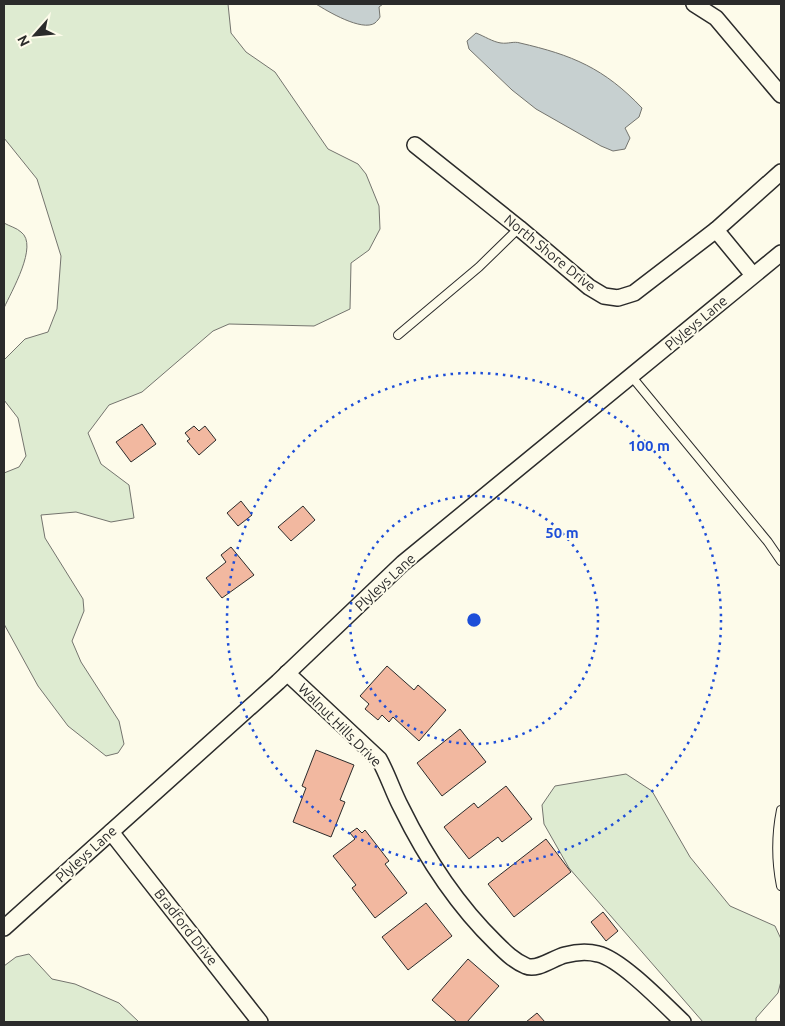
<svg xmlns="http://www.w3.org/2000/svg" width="785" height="1026" viewBox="0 0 785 1026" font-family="Ubuntu,sans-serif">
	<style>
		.green { fill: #deebd1; stroke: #74746e }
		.water { fill: #c7d0d0; stroke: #74746e }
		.building { fill: #f2b8a0; stroke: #2b2b2b }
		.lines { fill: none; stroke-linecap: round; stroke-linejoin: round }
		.service-casing { stroke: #2b2b2b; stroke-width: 10 }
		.minor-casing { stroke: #2b2b2b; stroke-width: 18 }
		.service { stroke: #fdfbea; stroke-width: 8 }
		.minor { stroke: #fdfbea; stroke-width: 15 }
		.ring { fill: none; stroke: #1d4ed8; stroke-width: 2.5; stroke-dasharray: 2.5 5 }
		.labels { text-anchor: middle; stroke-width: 4; stroke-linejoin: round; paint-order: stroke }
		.street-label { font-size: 14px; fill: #2b2b2b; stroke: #fdfbea }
		.centre { fill: #1d4ed8; stroke: #fdfbea; stroke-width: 2.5 }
		.ring-label { font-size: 15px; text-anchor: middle; font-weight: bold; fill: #1d4ed8; stroke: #fdfbea; stroke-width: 4; stroke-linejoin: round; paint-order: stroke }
	</style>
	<rect width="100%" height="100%" fill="#fdfbea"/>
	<g class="green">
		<path d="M4,4h224l3,29 15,19 29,20 53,77 30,15 8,10 13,32 1,23 -11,21 -18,13 -1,46 -36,17 -85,-2 -16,7 -71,61 -33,13 -21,28 13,31 28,21 5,33 -23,4 -35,-10 -35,3 4,23 38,61 1,12 -12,30 9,21 38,59 5,23 -6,9 -12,3 -38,-30 -30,-40 -34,-62v-151l15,-6 7,-11 -8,-38 -14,-18v-40l21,-21 23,-7 9,-23 4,-53 -24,-77 -33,-41z"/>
		<path d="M4,223c5,3 13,5 17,9 18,13 -10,60 -17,76z"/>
		<path d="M626,774l26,17 38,66 40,49 45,20 6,13v42l-3,12 -22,25v4h-53l-134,-154 -25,-44 -2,-19 13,-19z"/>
		<path d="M29,954l23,25 23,5 44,19 20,19h-135v-56l12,-9z"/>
	</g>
	<g class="water">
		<path d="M316,4h67l-4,3 1,10c-1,2 -3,4 -5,6 -13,9 -48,-12 -59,-19z"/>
		<path d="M476,33c8,3 17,9 25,10 7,1 13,-2 19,0 52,12 84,25 122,65l-3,9 -14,11 5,10 -5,11 -12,2 -12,-5 -65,-37 -24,-19 -43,-41 -2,-8z"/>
	</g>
	<g class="building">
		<path d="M142,424l14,20 -25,18 -15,-20z"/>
		<path d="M194,426l5,5 6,-5 11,14 -17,15 -12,-14 3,-2 -5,-6z"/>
		<path d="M241,501l11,14 -14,11 -11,-13z"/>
		<path d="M303,506l12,14 -24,21 -13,-14z"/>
		<path d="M231,547l23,28 -32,23 -16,-20 20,-16 -5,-7z"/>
		<path d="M387,666l27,24 4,-5 28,25 -27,31 -26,-24 -4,5 -7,-7 -4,5 -13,-11 4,-5 -9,-8z"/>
		<path d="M460,729l26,33 -44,34 -25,-33z"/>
		<path d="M316,750l38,15 -14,35 5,2 -14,35 -38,-15 13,-34 -4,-2z"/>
		<path d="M506,786l26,33 -30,23 -4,-5 -29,22 -25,-32 30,-24 4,5z"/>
		<path d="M357,828l5,5 3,-3 24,31 -4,3 22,29 -32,25 -23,-30 4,-3 -23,-29 22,-17 -5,-6z"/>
		<path d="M546,839l25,33 -57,45 -26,-33z"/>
		<path d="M426,903l26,33 -44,34 -26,-33z"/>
		<path d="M603,912l15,19 -12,10 -15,-19z"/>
		<path d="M468,959l31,27 -32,36h-10l-25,-22z"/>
		<path d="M537,1013l8,9h-19z"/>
	</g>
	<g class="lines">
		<defs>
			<g id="service">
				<path d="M398,335l81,-68 40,-39"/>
				<path d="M632,377l136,165 13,19"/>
				<path d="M781,810c-5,25 -5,51 0,76"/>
			</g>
			<g id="minor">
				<path d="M694,4l22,14 65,77"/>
				<path d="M415,145l104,83 70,59 15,9 14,2 16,-5 82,-63"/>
				<path d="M753,275l-37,-45 65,-58"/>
				<path d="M287,673l92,86c9,16 14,33 22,48 24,49 56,98 95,136 9,9 18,18 30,23 11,5 27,-8 39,-11 11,-3 22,-4 33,-1 23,5 67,51 85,68"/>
				<path d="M111,832l149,190"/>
				<path d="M4,928l274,-246 125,-119 378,-310"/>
			</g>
		</defs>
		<use href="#service" class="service-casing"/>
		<use href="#minor" class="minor-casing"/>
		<use href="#service" class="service"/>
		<use href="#minor" class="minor"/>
	</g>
	<g class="ring">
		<circle cx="474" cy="620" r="124"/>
		<circle cx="474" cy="620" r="247"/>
	</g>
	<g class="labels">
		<g class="street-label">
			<text transform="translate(550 253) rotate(39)" y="5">North Shore Drive</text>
			<text transform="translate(696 323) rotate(-40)" y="5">Plyleys Lane</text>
			<text transform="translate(385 582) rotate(-43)" y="5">Plyleys Lane</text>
			<text transform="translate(340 725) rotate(45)" y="5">Walnut Hills Drive</text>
			<text transform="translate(86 854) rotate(-42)" y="5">Plyleys Lane</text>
			<text transform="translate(186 927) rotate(52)" y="5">Bradford Drive</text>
		</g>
	</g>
	<circle cx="474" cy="620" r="8" class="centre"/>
	<g class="ring-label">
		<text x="649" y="451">100 m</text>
		<text x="562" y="538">50 m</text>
	</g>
	<rect width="785" height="1026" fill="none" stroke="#2b2b2b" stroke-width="10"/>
	<g transform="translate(35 35) rotate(243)" stroke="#fdfbea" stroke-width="4" paint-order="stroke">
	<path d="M0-4L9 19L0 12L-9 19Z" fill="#2b2b2b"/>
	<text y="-8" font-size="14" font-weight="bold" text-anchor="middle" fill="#2b2b2b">N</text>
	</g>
</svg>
